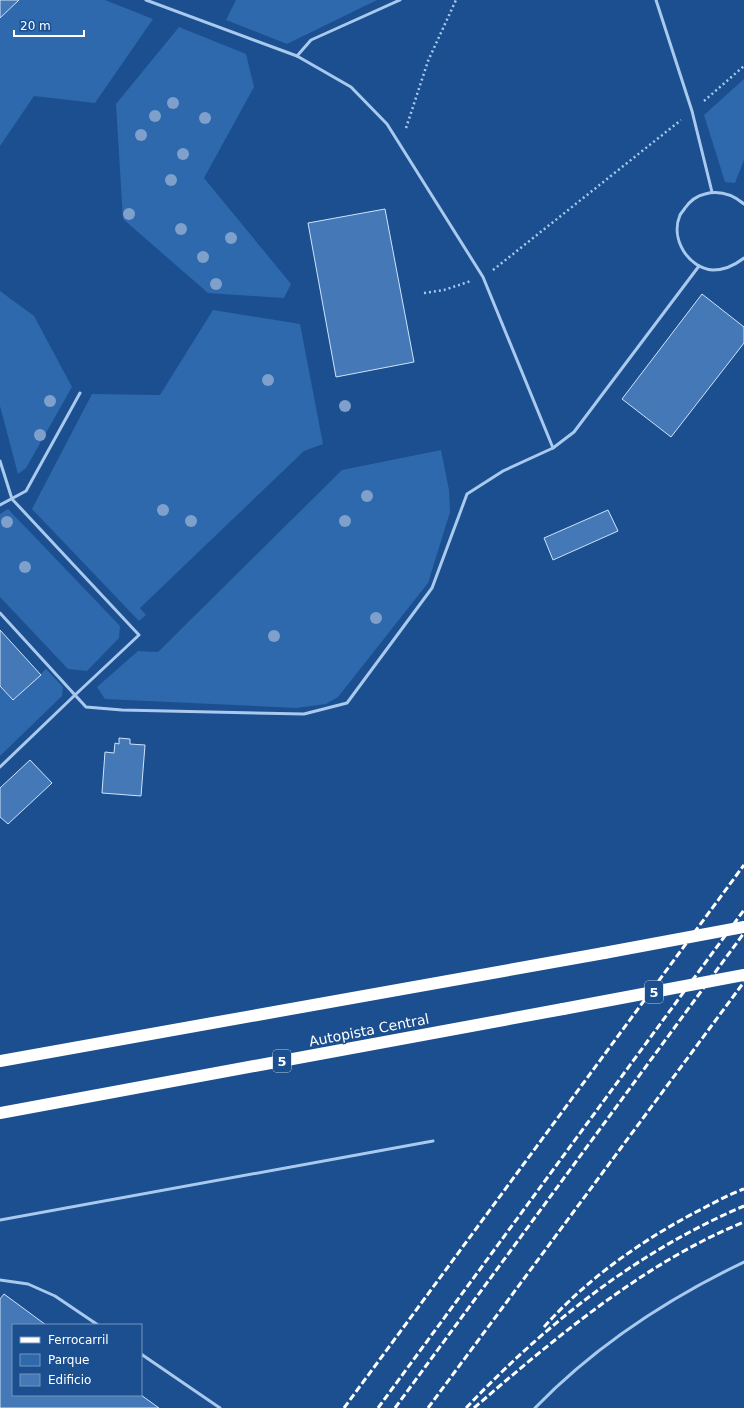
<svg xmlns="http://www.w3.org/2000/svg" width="744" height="1408" viewBox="0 0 744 1408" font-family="'DejaVu Sans',sans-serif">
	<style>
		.green { fill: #2e69ad }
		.building { fill: #4478b7; stroke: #cfe3fa }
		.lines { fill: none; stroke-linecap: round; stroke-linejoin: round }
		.path { stroke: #a9c9ee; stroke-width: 2.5; stroke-dasharray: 2 3; stroke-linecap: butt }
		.lane { stroke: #a9c9ee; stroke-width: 3 }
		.highway { stroke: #fff; stroke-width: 12 }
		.rail { stroke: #fff; stroke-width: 3; stroke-dasharray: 7 3; stroke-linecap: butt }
		.highway-bridge { stroke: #fff; stroke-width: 12 }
		.tree { fill: #7ea0ca }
		.labels { text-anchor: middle; stroke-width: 3; stroke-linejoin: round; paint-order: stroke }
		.shield { fill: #1b4f8f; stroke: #bbcadd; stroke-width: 1 }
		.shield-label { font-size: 13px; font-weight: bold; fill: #fff }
		.street-label { font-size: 14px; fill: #fff; stroke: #1b4f8f }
	</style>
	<rect width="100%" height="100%" fill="#1b4f8f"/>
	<g class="green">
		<path d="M19,0h86l48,19 -58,84 -61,-7 -34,50v-128z"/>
		<path d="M236,0h141l-90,44 -61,-24z"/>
		<path d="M179,27l67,27 8,33 -50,91 87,106 -7,14 -76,-5 -85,-74 -7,-115z"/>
		<path d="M744,79v81l-9,23 -10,-1 -21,-67z"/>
		<path d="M0,291l34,25 38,71 -46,81 -8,6 -18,-68z"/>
		<path d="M213,310l87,14 23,120 -19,7 -164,157 6,7 -7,6 -107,-112 60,-115 68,1z"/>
		<path d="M441,450l8,40 1,22 -22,71 -90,114 -12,7 -30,4 -191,-9 -8,-12 41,-36 20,1 184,-182z"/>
		<path d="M8,509l112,117 -1,12 -32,33 -19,-2 -68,-72v-83z"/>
		<path d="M46,669l17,18 -1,9 -62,60v-70l13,14z"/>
	</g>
	<g class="building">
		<path d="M0,0h19l-19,18z"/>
		<path d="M385,209l29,153 -78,15 -28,-154z"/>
		<path d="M702,294l42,33v16l-73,94 -49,-38z"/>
		<path d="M608,510l10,21 -65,29 -9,-22z"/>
		<path d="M0,630l41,45 -28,25 -13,-14z"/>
		<path d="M119,738l11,1v5l15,1 -4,51 -39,-3 3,-41 9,1 1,-10 4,1z"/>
		<path d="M30,760l22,23 -44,41 -8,-7v-29z"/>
		<path d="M4,1294l42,31h-33v70h128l18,13h-159v-109z"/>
	</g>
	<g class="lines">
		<g class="path">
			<path d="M704,101l40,-35"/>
			<path d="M406,128l22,-67 28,-61"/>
			<path d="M493,270l188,-150"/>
			<path d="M424,293l20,-3 27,-9"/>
		</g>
		<g class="lane">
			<path d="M146,0l151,56 54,31 36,37 96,153 70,171"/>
			<path d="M656,0l36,111 20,81"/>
			<path d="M297,56l14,-16 89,-40"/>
			<path d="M744,204c-12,-10 -24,-14 -39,-10 -9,2 -15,7 -20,14 -1,2 -4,5 -5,7 -10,24 8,53 33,55 12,0 22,-5 31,-12"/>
			<path d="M0,461l12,38 127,136 -64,60 -75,-82"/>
			<path d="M0,505l26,-14 54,-98"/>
			<path d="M0,767l75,-72 11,12 36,3 182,4 43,-11 85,-115 35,-94 36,-23 50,-23 21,-16 125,-166"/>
			<path d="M0,1220l433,-79"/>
			<path d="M0,1280l28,4 27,12 43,29"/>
			<path d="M141,1354l79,54"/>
			<path d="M535,1408c60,-62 132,-109 209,-146"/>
		</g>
		<g class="highway">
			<path d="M0,1061l604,-108"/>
			<path d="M0,1113l563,-104"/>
		</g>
		<g class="rail">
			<path d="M544,1327c43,-48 94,-84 150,-114 16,-8 33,-18 50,-24"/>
			<path d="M344,1408l400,-543"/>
			<path d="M378,1408l366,-498"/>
			<path d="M395,1408l349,-475"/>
			<path d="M428,1408l316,-426"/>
			<path d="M466,1408c80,-84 170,-156 278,-202"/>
			<path d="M474,1408c80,-69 171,-146 270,-186"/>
		</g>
		<g class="highway-bridge">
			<path d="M604,953l140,-26"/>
			<path d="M563,1009l181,-34"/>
		</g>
	</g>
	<g class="tree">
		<circle cx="173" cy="103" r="6"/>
		<circle cx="155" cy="116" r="6"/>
		<circle cx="205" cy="118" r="6"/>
		<circle cx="141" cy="135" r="6"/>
		<circle cx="183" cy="154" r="6"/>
		<circle cx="171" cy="180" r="6"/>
		<circle cx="129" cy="214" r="6"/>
		<circle cx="181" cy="229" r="6"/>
		<circle cx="231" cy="238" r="6"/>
		<circle cx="203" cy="257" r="6"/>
		<circle cx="216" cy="284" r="6"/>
		<circle cx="268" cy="380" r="6"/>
		<circle cx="50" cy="401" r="6"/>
		<circle cx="345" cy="406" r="6"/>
		<circle cx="40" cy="435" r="6"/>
		<circle cx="367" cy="496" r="6"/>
		<circle cx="163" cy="510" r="6"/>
		<circle cx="191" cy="521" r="6"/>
		<circle cx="345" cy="521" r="6"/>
		<circle cx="7" cy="522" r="6"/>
		<circle cx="25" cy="567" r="6"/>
		<circle cx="376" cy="618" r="6"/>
		<circle cx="274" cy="636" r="6"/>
	</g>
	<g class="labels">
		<g class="shield">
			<rect x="645" y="981" width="18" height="22" rx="3"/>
			<rect x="273" y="1050" width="18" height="22" rx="3"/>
		</g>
		<g class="shield-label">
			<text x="654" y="997">5</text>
			<text x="282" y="1066">5</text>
		</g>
		<g class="street-label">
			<text transform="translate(369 1030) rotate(-11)" y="5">Autopista Central</text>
		</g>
	</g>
	<rect x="12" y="1324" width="130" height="72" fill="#1b4f8f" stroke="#7695bc"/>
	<rect x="20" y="1337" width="20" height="6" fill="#ffffff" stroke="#7695bc"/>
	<text x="48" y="1344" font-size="12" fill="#ffffff">Ferrocarril</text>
	<rect x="20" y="1354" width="20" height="12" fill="#2e69ad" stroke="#7695bc"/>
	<text x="48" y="1364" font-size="12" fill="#ffffff">Parque</text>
	<rect x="20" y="1374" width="20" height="12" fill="#4478b7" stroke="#7695bc"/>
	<text x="48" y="1384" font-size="12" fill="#ffffff">Edificio</text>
	<path d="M14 30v6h70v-6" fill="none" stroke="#ffffff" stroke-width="2"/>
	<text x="20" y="30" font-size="12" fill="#ffffff" stroke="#1b4f8f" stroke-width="3" paint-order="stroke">20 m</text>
</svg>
